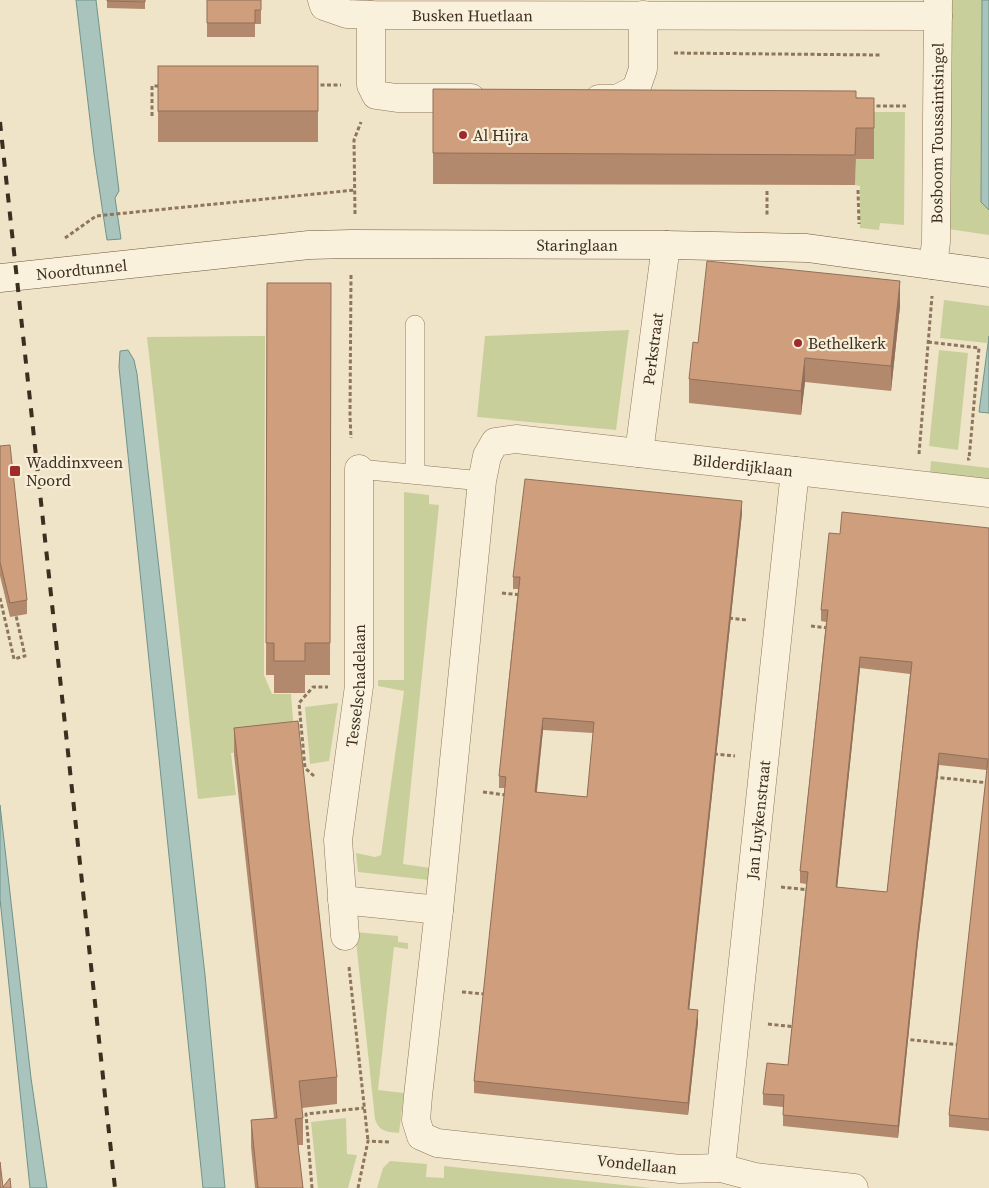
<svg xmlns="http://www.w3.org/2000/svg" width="989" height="1188" viewBox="0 0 989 1188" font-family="'Source Serif 4',serif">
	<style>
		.green { fill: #c9cf9b }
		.water { fill: #a9c4bc; stroke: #6f938a }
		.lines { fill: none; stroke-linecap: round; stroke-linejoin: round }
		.lane-casing { stroke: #8d765c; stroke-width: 20 }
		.street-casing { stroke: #8d765c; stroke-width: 29 }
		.secondary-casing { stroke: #6f573f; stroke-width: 29 }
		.path { stroke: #8d765c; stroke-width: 3; stroke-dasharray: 4 2.5; stroke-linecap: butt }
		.lane { stroke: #faf1dc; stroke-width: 19 }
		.street { stroke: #faf1dc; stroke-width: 28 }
		.secondary { stroke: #faf1dc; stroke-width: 28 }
		.rail { stroke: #3d2e20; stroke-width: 4; stroke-dasharray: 9 9; stroke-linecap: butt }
		.wall { fill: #b2896c; fill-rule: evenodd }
		.shaded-wall { fill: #916f58 }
		.building { fill: #cf9f7d; stroke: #916f58; fill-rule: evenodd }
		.poi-dot { fill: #9e2a2b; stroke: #f7eed8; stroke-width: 2 }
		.labels { text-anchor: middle; stroke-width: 4.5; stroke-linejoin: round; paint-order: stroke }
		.street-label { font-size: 16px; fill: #3d2e20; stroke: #f7eed8 }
		.poi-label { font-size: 16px; fill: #3d2e20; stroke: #f7eed8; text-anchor: start }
	</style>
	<rect width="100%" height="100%" fill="#f0e4c8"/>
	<g class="green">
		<path d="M949,0h33l-1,202 8,8v25l-41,-6z"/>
		<path d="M871,112h34l-1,113 -24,-2 -1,7 -19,-2v-42l-5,-1 1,-26h18v-30z"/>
		<path d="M944,300l45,6v30l-2,7 -47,-5z"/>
		<path d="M629,330l-13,100 -139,-13 8,-81z"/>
		<path d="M265,336l-1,339 8,19h19l4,51 -64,8 5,42 -38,4 -51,-462z"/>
		<path d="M939,350l29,3 -10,97 -29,-4z"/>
		<path d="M931,461l58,7v11l-59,-6z"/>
		<path d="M404,492l25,3v9l10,1 -36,359 27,4 -1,12 -71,-8 -2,-19 19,4 6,-2 23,-164 -26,-5v-6h26z"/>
		<path d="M338,703l-9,58 -19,3 -5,-57z"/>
		<path d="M355,932l43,4v6l10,1v6l-14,-2 -16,143 26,3 -5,40c-11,-1 -20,-1 -24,-14z"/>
		<path d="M346,1118l1,36 10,1 -9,33h-30l-7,-66z"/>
		<path d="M390,1161l37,3 -1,13 18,1v-12l208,22h-275l6,-20z"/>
	</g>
	<g class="water">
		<path d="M76,0h20l23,191 -4,7 6,41 -14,1 -13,-86z"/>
		<path d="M982,0h7v210l-8,-8z"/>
		<path d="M989,336v77l-10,-1z"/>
		<path d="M128,350l6,10 3,14 68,601 20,213h-22l-84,-821 1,-16z"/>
		<path d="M0,805l31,273 16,110h-17l-30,-289z"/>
	</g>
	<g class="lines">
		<defs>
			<g id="lane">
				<path d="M415,325v149"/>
				<path d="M359,469l123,12"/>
			</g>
			<g id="street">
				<path id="s1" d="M322,0l2,6 23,8 24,1 567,1"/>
				<path d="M371,15v70l5,10 21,3h74"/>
				<path d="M599,99h18l19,-10 7,-20v-54"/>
				<path id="s2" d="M933,265l3,-23 2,-242"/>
				<path id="s3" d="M639,453l27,-208"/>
				<path d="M342,900l97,10"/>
				<path id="s4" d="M345,936l-7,-96 21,-154v-217"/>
				<path id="s5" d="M721,1168l74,-697"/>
				<path id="s6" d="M854,1188l-99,-11 -34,-9 -41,1 -243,-26 -16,-7 -5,-16 2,-24 21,-186 43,-429 5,-25 8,-14 21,-3 473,54"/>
			</g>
			<g id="secondary">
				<path id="s7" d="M0,278l309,-33 43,-1 314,1 141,3 182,25"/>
			</g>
		</defs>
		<use href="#lane" class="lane-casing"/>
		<use href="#street" class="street-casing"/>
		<use href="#secondary" class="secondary-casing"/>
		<g class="path">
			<path d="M674,53l206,2"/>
			<path d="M314,85h27"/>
			<path d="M870,106h36"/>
			<path d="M152,116v-30h9"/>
			<path d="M858,190l1,34"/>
			<path d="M767,191v26"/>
			<path d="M355,214l-1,-74 7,-18"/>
			<path d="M65,238l31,-22 259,-26"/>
			<path d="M351,275l-1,141 1,22"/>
			<path d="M928,342l51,6 -10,111h-2"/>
			<path d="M919,454l13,-158"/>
			<path d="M502,593l19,2"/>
			<path d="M0,598l14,61 11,-3 -10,-45"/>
			<path d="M729,618l18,2"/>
			<path d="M811,626l18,2"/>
			<path d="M714,754l21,2"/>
			<path d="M314,776l-9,-8 -6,-65 14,-16h15"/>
			<path d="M934,777l55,6"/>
			<path d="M483,792l23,3"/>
			<path d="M781,887l29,3"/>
			<path d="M349,967l19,174"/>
			<path d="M462,992l23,2"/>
			<path d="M768,1024l28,3"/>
			<path d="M904,1039l56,6"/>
			<path d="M312,1188l-6,-74 58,-6"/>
			<path d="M358,1188l10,-47 21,1"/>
		</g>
		<use href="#lane" class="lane"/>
		<use href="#street" class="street"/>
		<use href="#secondary" class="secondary"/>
		<path class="rail" d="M0,122l115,1066"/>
	</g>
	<g class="wall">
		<path d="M107,0h38v9l-38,-1z"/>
		<path d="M207,0h54v24h-6v13h-48z"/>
		<rect x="158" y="66" width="160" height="76"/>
		<path d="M433,89l441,9v61h-18l-1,26 -422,-1z"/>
		<path d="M267,283h64l-1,392h-25v18h-31v-18h-8z"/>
		<path d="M900,306l-9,85 -86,-9 -4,33 -112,-12v-24l9,-36z"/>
		<path d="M0,446l27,154v14l-17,3 -10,-41z"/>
		<path d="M742,513l-53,496 9,13 -10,93 -214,-22v-12l31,-293h-6v-12l19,-187h-5v-12zM543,730l50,3 -6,64 -50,-5z"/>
		<path d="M989,528v603l-40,-4v-12l38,-345 -48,-5 -21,177 -20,196 -115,-12v-19l-20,-2v-11l25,-29 18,-181 -6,-1v-12l26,-249 -5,-1v-11l19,-76zM860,668l50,6 -23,218 -50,-5z"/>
		<path d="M234,728l103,349v27l-35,4 1,10v27h-5l5,43h-48l-4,-41v-27l23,-2 -40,-363z"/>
	</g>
	<g class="shaded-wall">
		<path d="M900,281v25l-9,85v-25z"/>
		<path d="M805,358v24l-4,33v-24z"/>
		<path d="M742,501v12l-54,508v-12z"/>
		<path d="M860,657v11l-24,231v-12z"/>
		<path d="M543,718v12l-8,74v-12z"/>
		<path d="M939,753v12l-21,177 -20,196v-12l20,-195z"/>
		<path d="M698,1010v12l-10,93v-12z"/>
	</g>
	<g class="building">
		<path d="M107,0h38v2l-38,-1z"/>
		<path d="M207,0h54v10h-6v13h-48z"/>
		<rect x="158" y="66" width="160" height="45"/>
		<path d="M433,89l423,2v7h18v30h-18l-1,27 -422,-2z"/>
		<path d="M707,261l193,20 -9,85 -86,-8 -4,33 -112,-12 4,-37 5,1z"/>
		<path d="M267,283h64l-1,360h-25v18h-31v-18h-8z"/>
		<path d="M10,445l17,155 -17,3 -10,-41v-116z"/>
		<path d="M525,479l217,22 -54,508 10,1 -10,93 -214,-22 32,-304 -7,-1 21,-199h-7zM543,718l51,4 -7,75 -52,-5z"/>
		<path d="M842,512l147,16v591l-40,-4 39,-356 -49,-6 -21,178 -20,195 -115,-11 1,-20 -21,-1 4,-31 21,2 20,-193 -8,-1 28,-261h-7l8,-77 11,1zM860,657l52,5 -25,230 -51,-5z"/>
		<path d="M298,721l39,356 -38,4 4,37 -8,1 8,69h-45l-7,-68 26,-2 -43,-390z"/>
		<path d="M0,1162l3,25 7,-9 1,10h-11z"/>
	</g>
	<g class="poi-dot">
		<circle cx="463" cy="135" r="5"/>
		<circle cx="798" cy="343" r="5"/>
		<rect x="9" y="465" width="12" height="12" rx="2.5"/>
	</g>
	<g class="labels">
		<g class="street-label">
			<text dy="6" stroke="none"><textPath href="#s1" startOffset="156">Busken Huetlaan</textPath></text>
			<text dy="6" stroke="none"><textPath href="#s2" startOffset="132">Bosboom Toussaintsingel</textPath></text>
			<text dy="6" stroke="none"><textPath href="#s7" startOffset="579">Staringlaan</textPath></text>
			<text dy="6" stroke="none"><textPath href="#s7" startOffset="82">Noordtunnel</textPath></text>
			<text dy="6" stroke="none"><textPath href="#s3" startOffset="105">Perkstraat</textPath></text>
			<text dy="6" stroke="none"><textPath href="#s6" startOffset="1388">Bilderdijklaan</textPath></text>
			<text dy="6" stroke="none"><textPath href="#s4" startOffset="252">Tesselschadelaan</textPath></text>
			<text dy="6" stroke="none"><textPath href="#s5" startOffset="350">Jan Luykenstraat</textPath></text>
			<text transform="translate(637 1164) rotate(6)" y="6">Vondellaan</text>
		</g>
		<g class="poi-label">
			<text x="473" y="141">Al Hijra</text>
			<text x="808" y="349">Bethelkerk</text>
			<text x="26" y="468">Waddinxveen<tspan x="26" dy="18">Noord</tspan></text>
		</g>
	</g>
</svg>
